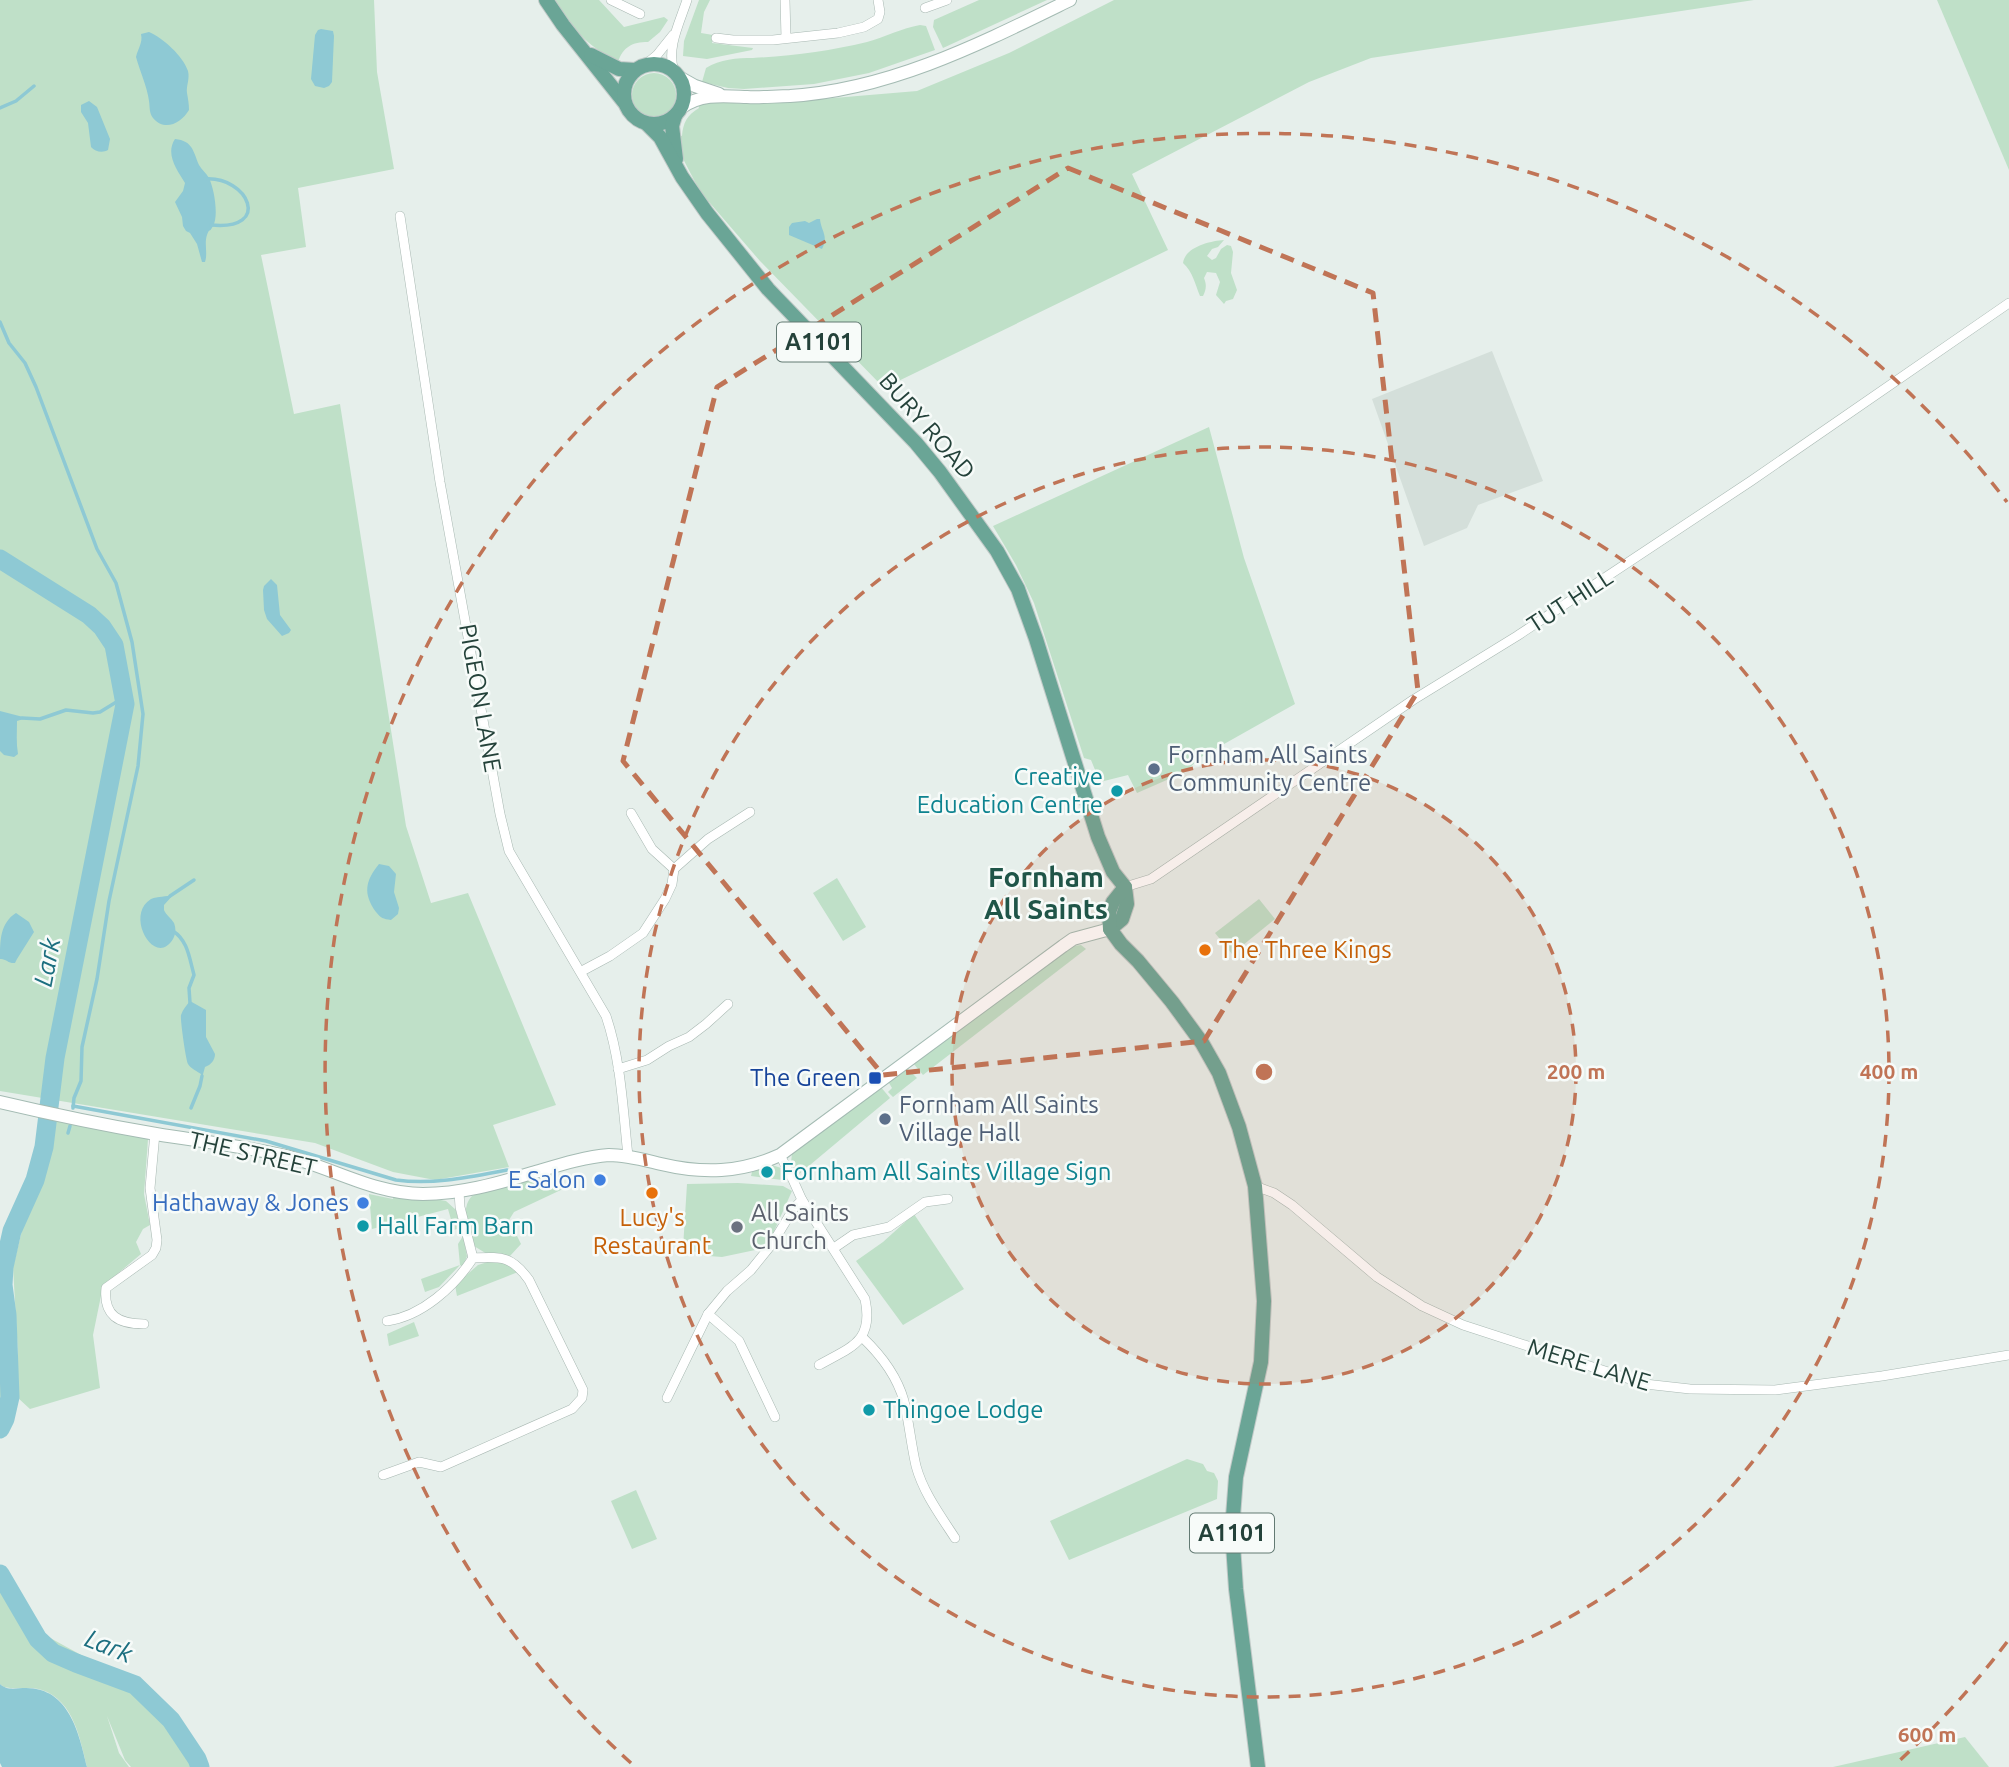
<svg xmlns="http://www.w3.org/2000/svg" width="2009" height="1767" viewBox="0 0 2009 1767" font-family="Ubuntu,sans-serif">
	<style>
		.built { fill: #d4dfda }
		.green { fill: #bfe0c8 }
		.water { fill: #8ec9d4 }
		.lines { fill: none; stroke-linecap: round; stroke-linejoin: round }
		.stream { stroke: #8ec9d4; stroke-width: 3.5 }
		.river { stroke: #8ec9d4; stroke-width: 19 }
		.minor-casing { stroke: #a8b8b2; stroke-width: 10 }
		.secondary-casing { stroke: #a4bbb3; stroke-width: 14 }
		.primary-casing { stroke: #c2cac8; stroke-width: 16 }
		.minor { stroke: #fff; stroke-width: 9 }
		.secondary { stroke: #fff; stroke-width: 12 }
		.primary { stroke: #6aa596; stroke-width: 14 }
		.marked { fill: none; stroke: #c07456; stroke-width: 5; stroke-dasharray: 14 9; stroke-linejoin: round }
		.ring { fill: none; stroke: #c07456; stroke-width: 3.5; stroke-dasharray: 12 9 }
		.service-dot { fill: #5c6f8a; stroke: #f7fbf9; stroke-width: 2.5 }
		.culture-dot { fill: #0f9aa8; stroke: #f7fbf9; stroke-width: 2.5 }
		.food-dot { fill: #e8710a; stroke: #f7fbf9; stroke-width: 2.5 }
		.transit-dot { fill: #1a4fb4; stroke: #f7fbf9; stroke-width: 2.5 }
		.shop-dot { fill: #3f7fe0; stroke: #f7fbf9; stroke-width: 2.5 }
		.worship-dot { fill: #6b7280; stroke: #f7fbf9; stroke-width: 2.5 }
		.labels { text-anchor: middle; stroke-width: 5; stroke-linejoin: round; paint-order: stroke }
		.shield { fill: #f7fbf9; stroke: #637a73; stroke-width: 2 }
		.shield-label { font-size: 23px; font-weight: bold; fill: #24423a }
		.street-label { font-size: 24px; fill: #24423a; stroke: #f7fbf9 }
		.service-label { font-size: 24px; fill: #4e5e75; stroke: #f7fbf9; text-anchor: start }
		.culture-label { font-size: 24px; fill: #0d838f; stroke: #f7fbf9; text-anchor: start }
		.food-label { font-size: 24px; fill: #c56008; stroke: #f7fbf9; text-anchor: start }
		.transit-label { font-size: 24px; fill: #164399; stroke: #f7fbf9; text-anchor: end }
		.shop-label { font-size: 24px; fill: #366cbe; stroke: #f7fbf9; text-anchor: end }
		.worship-label { font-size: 24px; fill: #5b616d; stroke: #f7fbf9; text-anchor: start }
		.water-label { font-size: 26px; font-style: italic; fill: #1c6f80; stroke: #f7fbf9 }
		.quarter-label { font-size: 28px; font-weight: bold; fill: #1f5548; stroke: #f7fbf9 }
		.centre { fill: #c07456; stroke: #f7fbf9; stroke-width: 3.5 }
		.ring-label { font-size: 21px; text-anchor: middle; font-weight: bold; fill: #c07456; stroke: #f7fbf9; stroke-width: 5; stroke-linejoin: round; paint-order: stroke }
	</style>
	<rect width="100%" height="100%" fill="#e6efeb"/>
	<path class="built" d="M1492,351l51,130 -65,24 -11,23 -43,18 -52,-147z"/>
	<g class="green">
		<path d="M0,0h374l3,72 17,97 -96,19 8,59 -45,8 33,159 46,-10 66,422 25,77 37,-10 88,212 -63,20 16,42 -74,13 -42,-8 -78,-29 -315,-52z"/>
		<path d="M553,0h46l25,27 40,-10 4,3 -8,12 -12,10c-16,0 -25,5 -30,20 -33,-18 -44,-32 -65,-62z"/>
		<path d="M699,0h11l-6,12 -3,21 12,2 -1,8 41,5 -1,2 -45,9 -24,-3 1,-15z"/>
		<path d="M979,0h68l-104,48 -10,-21 1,-7z"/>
		<path d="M1114,0h640l-383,58 -62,24 -177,92 36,76 -284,138 -124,-127 -51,-59 -3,1 -26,-50 -3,-17h5c1,-13 5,-21 17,-28l-1,-5 19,-1 32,2 49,-3 119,-10 92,-38z"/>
		<path d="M1937,0h72v170z"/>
		<path d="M920,25l6,1 9,24 -66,23 -55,11 -70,5 -16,-1 -26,-6 4,-14c14,-9 31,-10 47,-10 39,-2 77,-7 114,-16 18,-5 35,-14 53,-17z"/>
		<circle cx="654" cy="95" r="22"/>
		<path d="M1224,240l-6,7 -6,2 -5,7 5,4 4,-2 5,-9 6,-4 4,1 2,6 -2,21 6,17 -4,9 -7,2 -2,3 -8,-9 4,-13 -4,-9 -9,-1 -3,6c3,7 2,12 -1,18h-3c-5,-12 -7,-24 -17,-33 2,-16 27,-22 41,-23z"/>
		<path d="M1209,427l35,131 51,146 -94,53 -16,15 -48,21 -9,-18 -28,7 -9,-22 -7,-2 -50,-155 -18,-38 -23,-39z"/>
		<path d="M837,878l29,49 -23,14 -30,-48z"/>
		<path d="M1259,899l16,20 -43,35 -17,-21z"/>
		<path d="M1081,945l5,4 -163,126 -10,-12 160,-117z"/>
		<path d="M906,1067l11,11 -24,19 -5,-5 4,-4 -3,-5v-3z"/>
		<path d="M880,1086l10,12 -92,77 -7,-12 1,-10z"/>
		<path d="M55,1119l89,16 4,4 -4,55 6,31 -7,4 -7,13 5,12 -38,32 -10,49 7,53 -70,21 -13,-12 1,-43 -5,-87 13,-53 12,-21 10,-27z"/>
		<path d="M772,1165l12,4 5,9 -7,2 -31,-4 1,-4z"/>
		<path d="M557,1173l6,16 -49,23 -5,8 12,24 -11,12 -23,-2 -13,-8c-4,-16 -15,-36 -2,-50l58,-22 2,7z"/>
		<path d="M738,1183l45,3 9,5 -21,47 -11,11 -38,8 -13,-1 -26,-8 4,-64z"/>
		<path d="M394,1191l52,10 10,9 4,18 -6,2 -6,-21 -76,20 -3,-35 24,5z"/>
		<path d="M914,1214l50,75 -61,36 -47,-64 27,-19z"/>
		<path d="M463,1236l4,20 -4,11 -3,-2 -21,22 -14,5 -4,-13 39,-14 -2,-21z"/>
		<path d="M494,1260l12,2 12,10 -61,24 -2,-11 23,-20z"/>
		<path d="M0,1296l6,66 -6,40z"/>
		<path d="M414,1322l5,14 -30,10 -2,-12z"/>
		<path d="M1187,1459l16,5 4,7 7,2 4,8 -1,18 -148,61 -19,-39z"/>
		<path d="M636,1490l21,49 -25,10 -21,-48z"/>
		<path d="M0,1572l21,36 22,26 40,22 34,14 54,42 14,21 14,34h-68l-6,-7 -18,-44 12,37 10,14h-42c-7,-28 -13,-66 -45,-77 -13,-4 -26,0 -38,-3l-4,-3z"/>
		<path d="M1965,1737l24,30h-156z"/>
	</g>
	<g class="water">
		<path d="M321,29l12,2 1,5 -2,46 -3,4 -5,2 -9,-2 -4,-7 4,-44 3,-5z"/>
		<path d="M149,32c14,6 34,24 39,39 2,8 -2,15 -1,22 1,6 2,11 2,17 -8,13 -24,22 -36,8 -4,-5 -3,-11 -4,-17 -2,-15 -9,-29 -13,-44 2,-9 7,-14 5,-23z"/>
		<path d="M89,101l8,6 13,32 -2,11c-5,3 -13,2 -17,-3l-3,-24 -7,-11v-7z"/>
		<path d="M175,139c18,2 18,12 24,26 3,5 7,8 10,13 5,10 10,38 4,48 -4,8 -3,1 -6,9 -3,9 1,18 -2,27h-3l-5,-18 -7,-11 -4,-2 -3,-5 -1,-9 -7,-15 8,-11 2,-8c-8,-13 -20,-29 -10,-44z"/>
		<path d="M817,219h3c1,12 9,17 2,30l-33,-14v-8l3,-4 13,-2 4,2z"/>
		<path d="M271,579l6,6 3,30 11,15 -2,3 -7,3 -15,-17 -3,-9 -1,-20 1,-4z"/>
		<path d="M0,711l27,7 -10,3c0,11 -1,22 1,33l-4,3 -10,-2 -4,-4z"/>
		<path d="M379,864l10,2 7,8 -2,18 5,16 -1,6 -7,6c-8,-1 -10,-2 -15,-8 -13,-18 -11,-31 3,-48z"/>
		<path d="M173,895l-9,10v5c2,5 7,8 10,13 2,5 2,11 -1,16 -18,30 -49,-24 -22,-40 7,-3 15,-2 22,-4z"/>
		<path d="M16,913l13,9 5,10 -17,27 -2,4c-6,1 -10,-5 -15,-4 0,-18 0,-36 16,-46z"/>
		<path d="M190,1001l16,9v27l9,17c0,6 -4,11 -10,13l-3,11 -1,-4c-4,-3 -10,-5 -13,-10 -2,-3 -8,-45 -7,-49 2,-6 6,-10 9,-14z"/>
		<path d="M0,1684c7,7 16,4 26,4 43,0 53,45 61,79h-85l-2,-4z"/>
	</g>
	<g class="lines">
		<g class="stream">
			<path d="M0,108l16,-7 18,-15"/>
			<path d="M205,179c43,-3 68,52 6,46"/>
			<path d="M0,322l9,21 16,20 11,24 61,162 19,34 16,59 11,72 -5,52 -29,135 -12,78 -15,68 -1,34 -7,17 -1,10"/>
			<path d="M22,718l18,1 26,-9 27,3 7,-1 18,-11 6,3"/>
			<path d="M170,896l24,-16"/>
			<path d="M173,931c14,9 16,25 20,40l1,4 -5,13 1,15"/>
			<path d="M73,1106l193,35 130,39c38,5 74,-3 111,-10"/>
			<path d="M191,1108l9,-22 2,-10"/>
			<path d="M68,1133l2,-7"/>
		</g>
		<g class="river">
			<path d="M0,559l89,56 13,12 12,18 11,59 -70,354 -11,89 -9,33 -23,51 -8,36 -1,18 4,30 3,82 -5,22 -5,10"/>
			<path d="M0,1574l38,65 15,14 23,10 59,22 36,35 26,39 3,8"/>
		</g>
		<defs>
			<g id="minor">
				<path d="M611,0l29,14"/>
				<path d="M785,0l1,38"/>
				<path d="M925,8l22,-8"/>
				<path d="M716,38l17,2h40l65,-7 26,-6 14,-8 2,-7 -2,-12"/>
				<path d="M645,65l12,-10 16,-20"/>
				<path d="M674,71c-8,-23 6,-49 13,-71"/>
				<path d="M400,216l40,266 60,332 9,37 97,165c15,44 17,94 22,140"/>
				<path d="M631,813l21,36 22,20"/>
				<path d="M1125,887l26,-8 262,-179 104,-64 234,-155 258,-178"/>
				<path d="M582,971l28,-15 33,-23 22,-34 7,-15 2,-15 34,-30 42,-27"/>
				<path d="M618,1069l29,-9 22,-14 20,-9 17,-13 22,-20"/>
				<path d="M780,1155l13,25 9,20 63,99c9,43 -14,48 -46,66"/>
				<path d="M1255,1186l19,7 18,12 85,72 45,29 41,19 182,59 45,5 85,1 107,-14 127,-21"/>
				<path d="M459,1192l1,15 13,51"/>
				<path d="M834,1248l19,-13 36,-8 36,-25 23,-3"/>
				<path d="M708,1314l31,27 36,76"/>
				<path d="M144,1324c-25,0 -41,-8 -38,-36l46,-33 4,-7 1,-8 -7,-52 5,-55"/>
				<path d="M862,1337c19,18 35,39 42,64 5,21 7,43 12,65 7,26 24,49 39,72"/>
				<path d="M667,1398l41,-84 19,-23 24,-21 21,-26 22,-36 8,-8"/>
				<path d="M383,1475l36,-13 22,5 131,-58 10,-11 1,-8 -54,-110c-18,-25 -28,-23 -56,-22 -19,29 -51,58 -86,63"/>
			</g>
			<g id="secondary">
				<path d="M679,77l16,9 24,8"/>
				<path d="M681,108c20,-15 43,-12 66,-11 14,1 29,-1 43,-1 100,-6 192,-53 280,-96"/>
				<path d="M0,1102c51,12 104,23 156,32 43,7 87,12 130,22 47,12 88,38 137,38 37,0 73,-10 109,-21 24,-7 51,-16 77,-18 18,0 35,5 52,9 42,10 79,9 119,-9l283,-209 10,-7 37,-10"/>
			</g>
			<g id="primary">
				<path d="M546,0l17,25 61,77"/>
				<path d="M591,55l28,14 16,1"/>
				<circle cx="654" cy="94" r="30"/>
				<path d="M675,116l-3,10 4,33"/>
				<path d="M647,124l13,13 22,40 25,36 61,76 148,154 24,29 57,79 21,38 18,50 62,198 15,35 12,15 2,17 -5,15 -12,10"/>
				<path d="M1125,887l-12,15 -4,10 1,17 11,15 17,17 34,41 30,41 17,30 20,54 16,59 9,115 -3,61 -25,115 -4,53 4,59 22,178"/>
			</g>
		</defs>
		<use href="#minor" class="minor-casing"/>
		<use href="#secondary" class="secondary-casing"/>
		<use href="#primary" class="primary-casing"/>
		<use href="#minor" class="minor"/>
		<use href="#secondary" class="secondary"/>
		<use href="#primary" class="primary"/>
	</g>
	<path class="marked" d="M1068,168l305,125 45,398 -214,350 -321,34 -260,-314 94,-374z"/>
	<circle cx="1264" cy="1072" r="312" fill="#c07456" fill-opacity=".12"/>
	<g class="ring">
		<circle cx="1264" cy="1072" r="312"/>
		<circle cx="1264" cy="1072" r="625"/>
		<path d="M2007 1642A937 937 0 0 1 1897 1763M631 1763A937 937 0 1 1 2007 502"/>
	</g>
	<g class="service-dot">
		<circle cx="1154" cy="769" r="7"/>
		<circle cx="885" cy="1119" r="7"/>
	</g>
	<g class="culture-dot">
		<circle cx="1117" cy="791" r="7"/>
		<circle cx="767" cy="1172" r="7"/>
		<circle cx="363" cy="1226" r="7"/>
		<circle cx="869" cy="1410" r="7"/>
	</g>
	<g class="food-dot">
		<circle cx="1205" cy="950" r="7"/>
		<circle cx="652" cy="1193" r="7"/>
	</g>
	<rect class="transit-dot" x="868" y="1071" width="14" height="14" rx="3.5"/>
	<g class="shop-dot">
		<circle cx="600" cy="1180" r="7"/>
		<circle cx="363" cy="1203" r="7"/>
	</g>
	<circle class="worship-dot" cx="737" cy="1227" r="7"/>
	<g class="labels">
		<g class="shield">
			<rect x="777" y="322.5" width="84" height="39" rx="5"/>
			<rect x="1190" y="1513.5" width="84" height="39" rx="5"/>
		</g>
		<g class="shield-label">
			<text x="819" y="350">A1101</text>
			<text x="1232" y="1541">A1101</text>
		</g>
		<g class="street-label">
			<text transform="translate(927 426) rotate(49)" y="8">BURY ROAD</text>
			<text transform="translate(1570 601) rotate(-33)" y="8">TUT HILL</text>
			<text transform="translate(480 698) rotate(80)" y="8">PIGEON LANE</text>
			<text transform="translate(253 1154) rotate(13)" y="8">THE STREET</text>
			<text transform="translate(1589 1365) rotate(17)" y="8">MERE LANE</text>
		</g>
		<g class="service-label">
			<text x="1168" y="763">Fornham All Saints<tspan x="1168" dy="28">Community Centre</tspan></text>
			<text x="899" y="1113">Fornham All Saints<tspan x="899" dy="28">Village Hall</tspan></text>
		</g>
		<g class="culture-label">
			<text x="1103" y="785" text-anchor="end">Creative<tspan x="1103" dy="28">Education Centre</tspan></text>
			<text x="781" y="1180">Fornham All Saints Village Sign</text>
			<text x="377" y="1234">Hall Farm Barn</text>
			<text x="883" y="1418">Thingoe Lodge</text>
		</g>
		<g class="food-label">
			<text x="1219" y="958">The Three Kings</text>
			<text x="652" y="1226" text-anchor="middle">Lucy's<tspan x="652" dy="28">Restaurant</tspan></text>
		</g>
		<g class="transit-label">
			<text x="861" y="1086">The Green</text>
		</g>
		<g class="shop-label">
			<text x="586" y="1188">E Salon</text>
			<text x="349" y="1211">Hathaway &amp; Jones</text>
		</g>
		<g class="worship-label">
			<text x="751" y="1221">All Saints<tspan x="751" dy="28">Church</tspan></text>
		</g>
		<g class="water-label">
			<text transform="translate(47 962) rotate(-79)" y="9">Lark</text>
			<text transform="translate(109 1646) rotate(22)" y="9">Lark</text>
		</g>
		<g class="quarter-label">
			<text x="1046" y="887">Fornham<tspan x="1046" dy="32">All Saints</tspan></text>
		</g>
	</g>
	<circle cx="1264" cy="1072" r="10" class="centre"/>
	<g class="ring-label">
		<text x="1576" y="1079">200 m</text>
		<text x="1889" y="1079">400 m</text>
		<text x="1927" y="1742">600 m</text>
	</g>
</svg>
